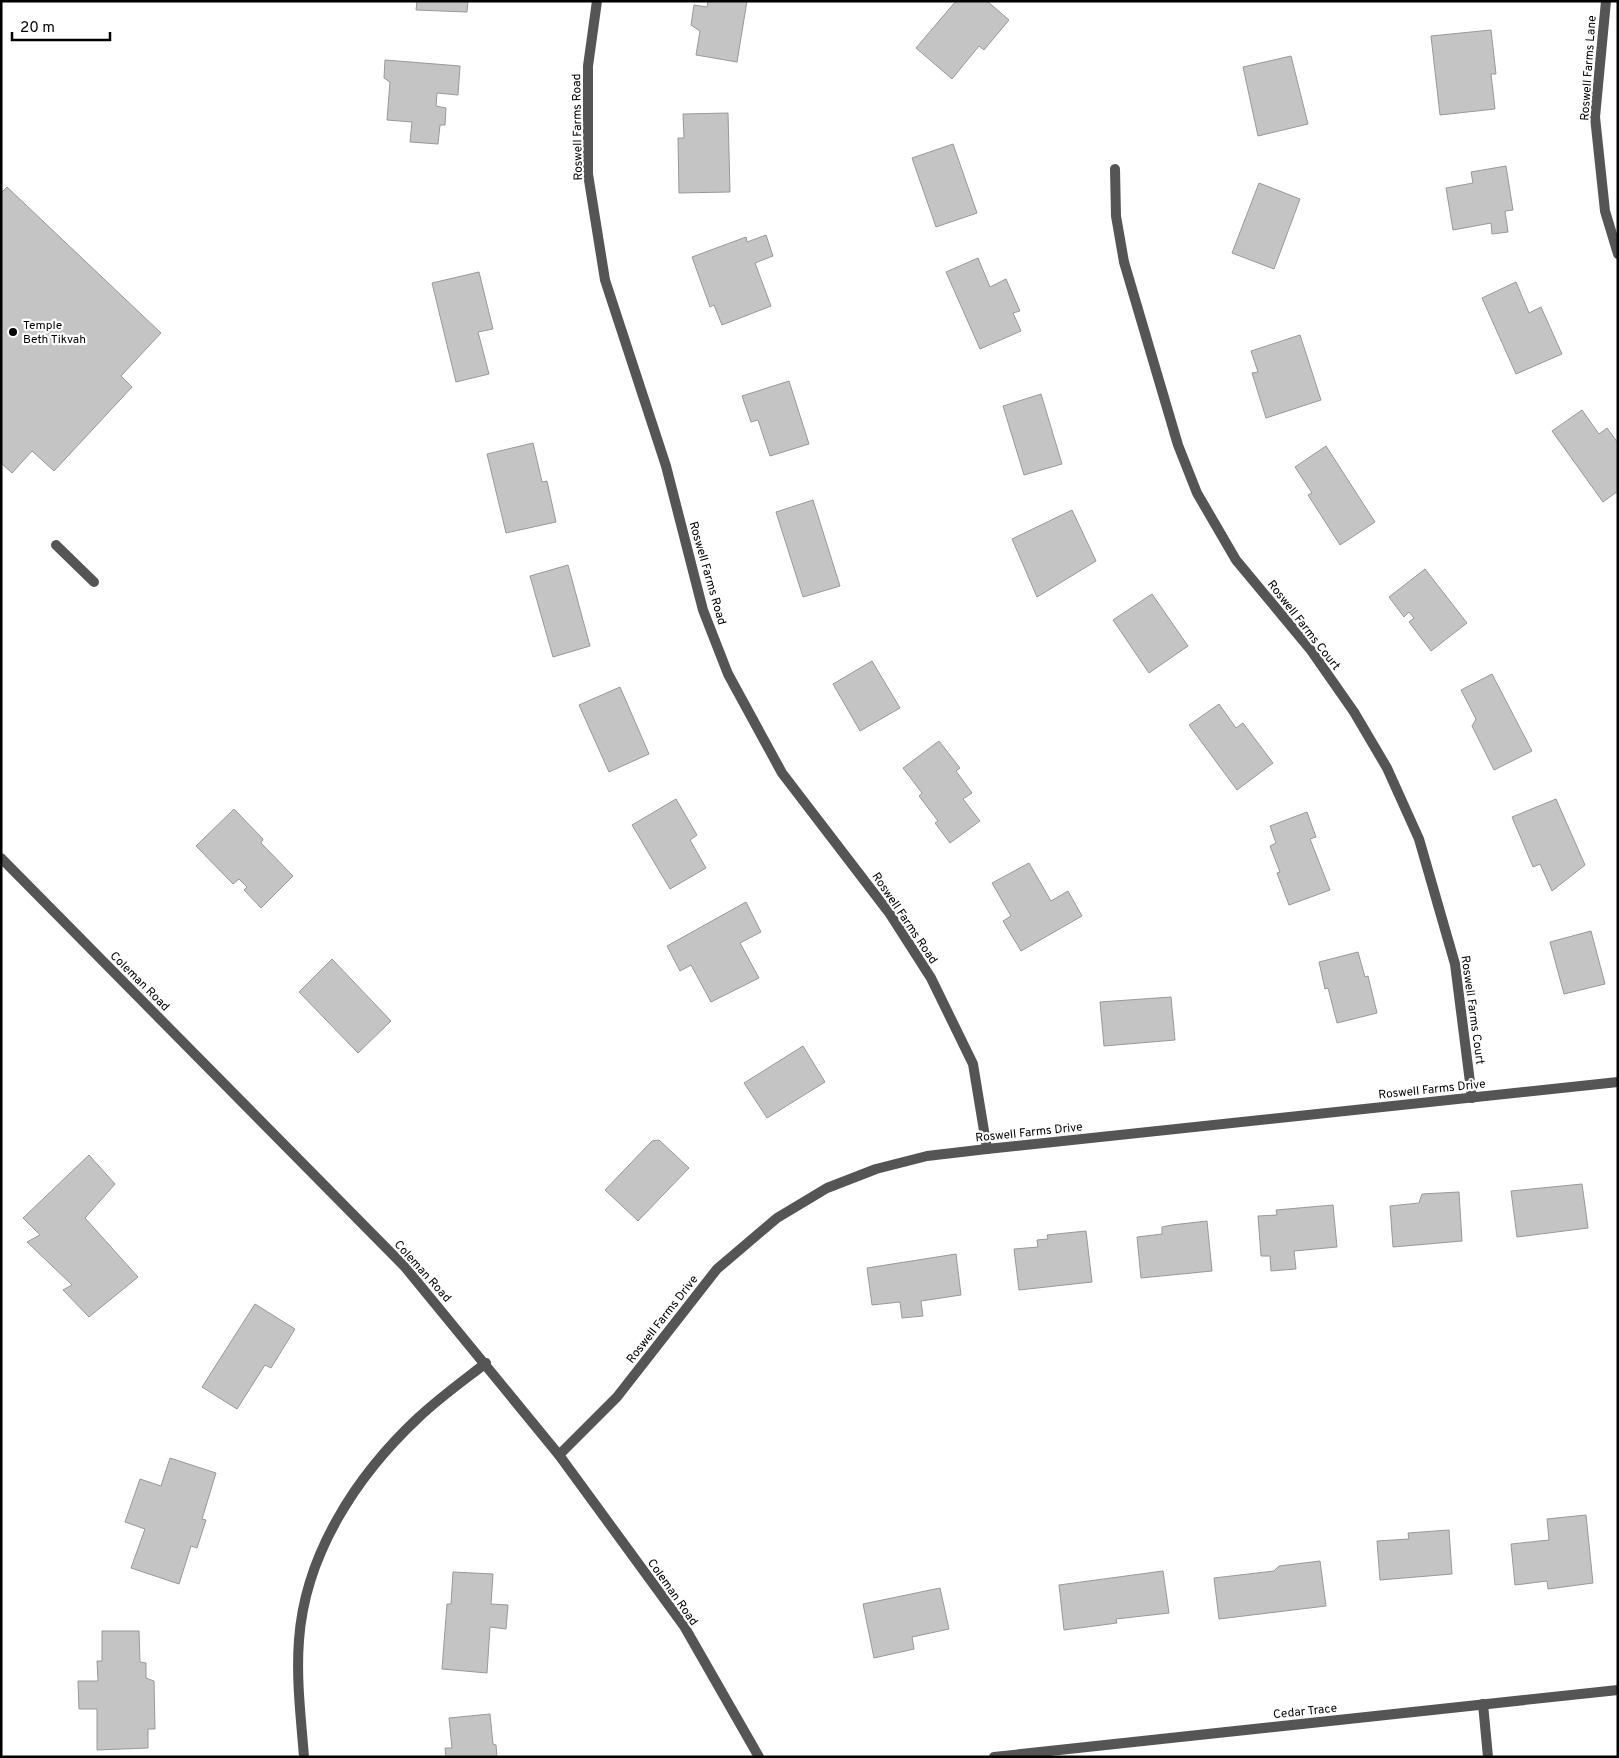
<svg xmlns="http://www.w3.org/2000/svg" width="1619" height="1758" viewBox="0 0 1619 1758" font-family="Overpass,sans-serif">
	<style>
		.building { fill: #c4c4c4; stroke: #999 }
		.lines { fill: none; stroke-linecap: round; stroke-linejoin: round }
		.service { stroke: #555; stroke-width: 10 }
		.minor { stroke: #555; stroke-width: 10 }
		.tertiary { stroke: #555; stroke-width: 10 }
		.poi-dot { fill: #000; stroke: #fff; stroke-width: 2 }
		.labels { text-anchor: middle; stroke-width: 4.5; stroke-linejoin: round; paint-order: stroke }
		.street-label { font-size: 12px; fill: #000; stroke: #fff }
		.poi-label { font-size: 12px; fill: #000; stroke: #fff; text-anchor: start }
	</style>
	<rect width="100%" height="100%" fill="#fff"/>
	<g class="building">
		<path d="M417,1h51l-1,11 -51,-2z"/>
		<path d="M708,1h39l-10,61 -41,-7 4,-24 -9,-6 3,-20 13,2z"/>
		<path d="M956,1h31l22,19 -25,30 -5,-4 -27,33 -36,-31z"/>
		<path d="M1491,30l5,44h-5l4,35 -55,6 -9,-79z"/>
		<path d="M1291,56l17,68 -50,12 -15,-69z"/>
		<path d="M385,60l75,6 -2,29 -21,-2 -1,13 10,2 -1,17h-5l-2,19 -28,-2 2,-20 -25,-2 3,-38 -6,-4z"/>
		<path d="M728,113l2,79 -51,1 -1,-55h6l-1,-24z"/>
		<path d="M953,144l24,69 -41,14 -24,-69z"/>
		<path d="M1506,166l7,44 -8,1 3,21 -16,2 -1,-11 -38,7 -7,-42 27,-5 -2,-11z"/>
		<path d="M1259,183l41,16 -26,70 -42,-16z"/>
		<path d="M7,187l154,146 -40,43 11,11 -78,84 -22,-20 -20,22 -11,-10v-270z"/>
		<path d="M766,235l7,21 -18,7 16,43 -49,19 -8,-20 -4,2 -18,-50 54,-20 1,5z"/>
		<path d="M978,258l12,29 16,-8 14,32 -7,2 8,18 -41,18 -34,-77z"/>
		<path d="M479,272l14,57 -15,3 11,42 -33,8 -24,-99z"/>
		<path d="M1516,282l13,31 12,-6 21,47 -46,20 -34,-76z"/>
		<path d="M1300,335l21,65 -55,18 -14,-45 6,-1 -7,-21z"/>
		<path d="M789,381l20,63 -39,12 -12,-36 -7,2 -9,-26z"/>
		<path d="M1041,394l21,70 -38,11 -21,-69z"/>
		<path d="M1582,410l17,24 8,-6 11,15v48l-15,11 -51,-71z"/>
		<path d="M533,443l9,39 5,-1 9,41 -50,11 -19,-79z"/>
		<path d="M1326,446l49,76 -35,23 -32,-50 4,-2 -17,-26z"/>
		<path d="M813,500l27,86 -37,11 -27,-85z"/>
		<path d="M1072,510l24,51 -59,36 -25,-58z"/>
		<path d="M568,565l22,81 -37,11 -23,-81z"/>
		<path d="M1425,569l42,54 -36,28 -22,-29 5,-4 -5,-6 -5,5 -15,-20z"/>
		<path d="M1152,594l36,52 -39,27 -36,-53z"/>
		<path d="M872,661l28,47 -40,23 -27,-47z"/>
		<path d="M1492,674l40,77 -38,19 -22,-44 4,-7 -15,-29z"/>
		<path d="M620,687l29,67 -40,18 -30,-67z"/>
		<path d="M1219,704l17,24 7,-5 30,40 -36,27 -48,-65z"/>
		<path d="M939,741l21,27 -4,3 16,22 -9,6 17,22 -30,22 -15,-20 3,-2 -19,-25 3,-3 -19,-25z"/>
		<path d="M676,799l21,36 -7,5 16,28 -36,21 -38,-64z"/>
		<path d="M1556,799l29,66 -33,26 -12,-27 -7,3 -21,-50z"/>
		<path d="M234,809l29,30 -2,4 32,33 -32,32 -17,-18 3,-3 -8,-8 -6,5 -37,-38z"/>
		<path d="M1307,812l9,25 -6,2 20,51 -41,15 -12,-32 3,-1 -10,-26 6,-3 -6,-17z"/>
		<path d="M1029,863l22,38 17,-10 14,25 -61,35 -18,-30 8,-5 -19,-33z"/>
		<path d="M746,902l15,30 -21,11 19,35 -48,24 -20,-37 -11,6 -13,-25z"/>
		<path d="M1591,931l14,53 -41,10 -14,-52z"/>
		<path d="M1358,952l7,25 3,-1 9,37 -40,10 -9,-35 -3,1 -6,-27z"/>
		<path d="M332,959l59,62 -33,32 -59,-61z"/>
		<path d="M1171,997l4,43 -71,6 -4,-44z"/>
		<path d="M803,1046l22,36 -58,36 -23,-35z"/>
		<path d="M659,1140l30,28 -51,53 -33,-31 47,-49z"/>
		<path d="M89,1155l26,29 -30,34 53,59 -49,40 -26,-27 9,-5 -45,-43 13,-7 -17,-17z"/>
		<path d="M1582,1184l6,44 -71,9 -6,-46z"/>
		<path d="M1459,1192l3,49 -69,6 -3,-41 29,-3 3,-9z"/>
		<path d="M1333,1205l4,42 -43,4 2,18 -25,2 -1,-15h-9l-3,-40 19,-1 -1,-5z"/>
		<path d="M1207,1221l5,50 -71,7 -4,-41 25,-3v-7l10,-2z"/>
		<path d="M1086,1231l6,51 -73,8 -5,-41 24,-2 -1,-7 11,-1 -1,-4z"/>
		<path d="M956,1254l5,41 -40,6 2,15 -21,2 -2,-16 -28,3 -5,-37z"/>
		<path d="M255,1304l40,25 -24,39 -6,-3 -28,44 -35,-22z"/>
		<path d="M170,1458l46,15 -14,46 4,1 -9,28 -6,-2 -12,38 -48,-16 14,-39 -20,-7 15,-43 21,7z"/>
		<path d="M1586,1515l7,68 -45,6 -1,-8 -32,4 -4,-41 38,-4 -2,-21z"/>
		<path d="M1449,1530l3,44 -72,6 -3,-39 32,-2 -1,-6z"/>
		<path d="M1320,1561l6,45 -107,13 -5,-41 60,-7 5,-5z"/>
		<path d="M1163,1571l6,42 -53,6 1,4 -53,7 -5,-45z"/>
		<path d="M453,1572l40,2 -2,30 17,1 -2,24 -16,-2 -3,46 -45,-4 5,-65h4z"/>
		<path d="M940,1588l9,41 -37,8 2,12 -40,9 -11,-54z"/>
		<path d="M102,1631h37l1,31 6,1v15l8,3 1,48h-7v19l-51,2v-41h-18l-1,-28h20l-1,-20h5z"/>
		<path d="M490,1714l3,30 3,1 1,12h-51l-1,-9h7l-3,-30z"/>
	</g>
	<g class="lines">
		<path class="service" d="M56,545l38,37"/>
		<g class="minor">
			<path d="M597,1l-9,65v108l17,106 61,186 37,144 25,64 54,99 108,141 41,64 42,86 14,85"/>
			<path d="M1606,1l-11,116 10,94 13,43"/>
			<path d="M1115,169l1,47 8,46 54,183 19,48 39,67 74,89 44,63 33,56 32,71 36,125 17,134"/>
			<path d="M559,1455l58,-58 100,-128 60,-51 50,-30 49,-19 51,-13 60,-7 631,-67"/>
			<path d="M1483,1704l5,53"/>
			<path d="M304,1757c-3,-39 -8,-78 -5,-117 6,-86 58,-165 119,-222 21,-20 45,-37 68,-55"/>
			<path d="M994,1757l624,-67"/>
		</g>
		<path class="tertiary" d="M1,858l404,409 154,188 125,171 75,131"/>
	</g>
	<circle class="poi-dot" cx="13" cy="332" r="5"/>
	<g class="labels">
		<g class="street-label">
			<text transform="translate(1588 68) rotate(-86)" y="4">Roswell Farms Lane</text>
			<text transform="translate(577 127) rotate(-91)" y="4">Roswell Farms Road</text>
			<text transform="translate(708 573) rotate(74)" y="4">Roswell Farms Road</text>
			<text transform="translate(1304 625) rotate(52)" y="4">Roswell Farms Court</text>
			<text transform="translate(905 918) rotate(56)" y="4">Roswell Farms Road</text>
			<text transform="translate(140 981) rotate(45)" y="4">Coleman Road</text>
			<text transform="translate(1473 1010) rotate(82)" y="4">Roswell Farms Court</text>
			<text transform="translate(1432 1089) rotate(-6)" y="4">Roswell Farms Drive</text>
			<text transform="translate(1029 1132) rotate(-6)" y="4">Roswell Farms Drive</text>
			<text transform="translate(423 1271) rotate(48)" y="4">Coleman Road</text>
			<text transform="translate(662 1319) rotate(-52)" y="4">Roswell Farms Drive</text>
			<text transform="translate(673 1592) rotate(55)" y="4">Coleman Road</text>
			<text transform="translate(1305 1711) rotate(-6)" y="4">Cedar Trace</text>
		</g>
		<g class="poi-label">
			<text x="23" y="329">Temple<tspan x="23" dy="14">Beth Tikvah</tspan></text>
		</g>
	</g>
	<rect width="1619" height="1758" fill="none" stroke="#000000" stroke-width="5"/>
	<path d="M12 32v8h98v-8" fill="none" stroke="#000000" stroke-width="2.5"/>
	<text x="20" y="32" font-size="15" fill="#000000" stroke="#ffffff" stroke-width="4" paint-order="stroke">20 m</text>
</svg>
